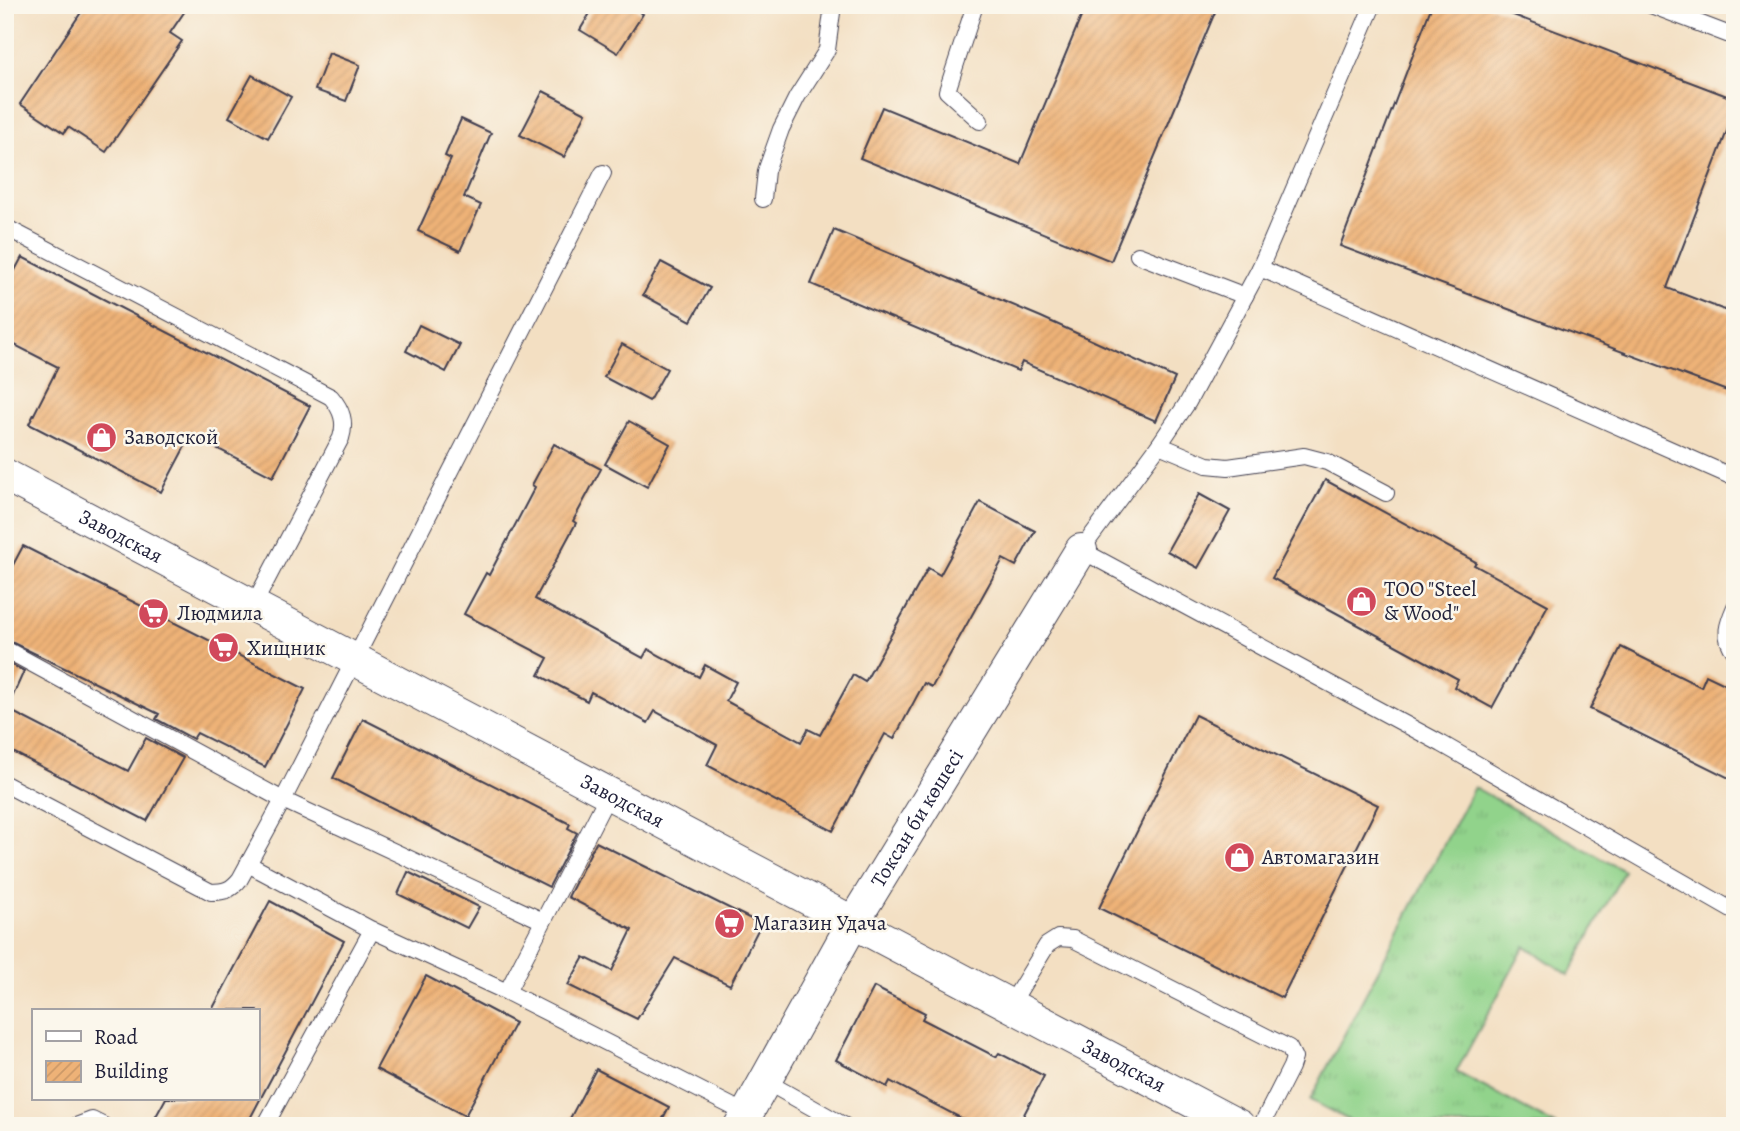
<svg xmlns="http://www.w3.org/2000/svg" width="1740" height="1131" viewBox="0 0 1740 1131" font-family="Alegreya,serif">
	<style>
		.grass { fill: url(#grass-tufts); stroke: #5a7a63; stroke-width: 2 }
		.building { fill: url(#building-hatch) }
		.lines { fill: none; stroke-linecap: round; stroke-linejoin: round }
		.service-casing { stroke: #413e4f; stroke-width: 18 }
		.minor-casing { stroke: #413e4f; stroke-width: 34 }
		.service { stroke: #fff; stroke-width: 16 }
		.minor { stroke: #fff; stroke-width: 32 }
		.labels { text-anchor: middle; stroke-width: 5; stroke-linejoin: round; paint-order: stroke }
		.poi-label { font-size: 21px; fill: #22223b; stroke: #fbf7ec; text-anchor: start }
		.street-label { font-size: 21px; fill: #22223b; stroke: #fbf7ec }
	</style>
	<defs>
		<pattern id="grass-tufts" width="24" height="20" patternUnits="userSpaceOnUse" patternTransform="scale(1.75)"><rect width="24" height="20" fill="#91d38b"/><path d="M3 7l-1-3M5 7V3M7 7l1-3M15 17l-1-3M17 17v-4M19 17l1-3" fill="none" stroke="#7db579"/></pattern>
		<pattern id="building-hatch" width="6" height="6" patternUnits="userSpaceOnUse" patternTransform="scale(1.75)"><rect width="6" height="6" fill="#eeb277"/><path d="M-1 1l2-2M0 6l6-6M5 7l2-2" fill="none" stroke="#cc9968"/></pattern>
	</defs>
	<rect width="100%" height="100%" fill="#fbf7ec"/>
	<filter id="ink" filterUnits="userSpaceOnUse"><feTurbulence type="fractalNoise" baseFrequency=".0143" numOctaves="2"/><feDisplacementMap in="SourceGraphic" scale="14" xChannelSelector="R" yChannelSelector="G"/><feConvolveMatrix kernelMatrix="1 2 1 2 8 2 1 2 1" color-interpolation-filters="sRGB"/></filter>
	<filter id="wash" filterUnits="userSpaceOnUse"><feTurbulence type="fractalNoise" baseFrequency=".00686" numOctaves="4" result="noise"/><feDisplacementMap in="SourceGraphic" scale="28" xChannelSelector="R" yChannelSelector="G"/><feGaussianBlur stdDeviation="1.57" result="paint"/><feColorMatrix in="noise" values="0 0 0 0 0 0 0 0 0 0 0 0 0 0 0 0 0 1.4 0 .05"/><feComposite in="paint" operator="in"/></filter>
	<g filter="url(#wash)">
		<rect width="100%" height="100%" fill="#f3dfc2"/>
		<path class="grass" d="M1474,787l150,84 -55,104 -44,-29 -69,126 101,54h-197l-50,-26z"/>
		<g id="blocks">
			<g class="building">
				<path d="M86,5h103l-19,28 12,8 -76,111 -38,-25 -4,6 -44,-29z"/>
				<path d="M595,5h35l13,9 -25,39 -38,-23z"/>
				<path d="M1086,5h132l-107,256 -251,-103 22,-51 138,57z"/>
				<path d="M1432,5h55l248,94v11l-68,178 68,26v80l-395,-148z"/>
				<path d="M329,53l31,12 -14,36 -31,-11z"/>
				<path d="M252,75l39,22 -23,41 -39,-21z"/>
				<path d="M543,91l43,22 -22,44 -44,-22z"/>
				<path d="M461,119l30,14 -27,64 17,8 -21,46 -42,-20 33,-72 -6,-3z"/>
				<path d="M834,230l207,87 134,61 -19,43 -134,-59 -4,9 -207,-87z"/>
				<path d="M22,257l288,149 -37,71 -82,-42 -30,57 -132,-68 29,-57 -53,-27v-51z"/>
				<path d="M661,262l49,26 -19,33 -48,-26z"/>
				<path d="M419,325l41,20 -14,27 -40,-21z"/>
				<path d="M622,344l45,25 -18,32 -45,-24z"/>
				<path d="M629,421l41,23 -23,43 -42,-23z"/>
				<path d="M554,444l47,25 -28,52 3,2 -41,76 108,59 5,-9 51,28 6,-12 31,17 -10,19 75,41 7,-13 12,6 33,-60 12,7 63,-114 12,7 40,-73 55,29 -19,35 -13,-7 -71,128 -8,-4 -30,56 -9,-5 -52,97 -126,-66 10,-20 -62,-34 -7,12 -57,-31 -4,9 -48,-26 9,-17 -84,-44 22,-41 3,2 46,-88 -3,-2z"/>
				<path d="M1325,480l151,82 -2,3 74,40 -56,103 -38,-21 4,-8 -186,-101z"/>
				<path d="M1199,494l31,17 -32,57 -31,-17z"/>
				<path d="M23,546l282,143 -40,78 -68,-34 -4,6 -37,-20 3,-5 -154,-75v-59z"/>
				<path d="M1621,647l80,40 5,-12 29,14v92l-145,-72z"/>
				<path d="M5,661l19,10 -17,38 121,62 18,-33 37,20 -36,63 -142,-73z"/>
				<path d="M1195,715l183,90 -96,193 -183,-90z"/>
				<path d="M363,719l207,105 -2,4 9,5 -28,54 -216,-109z"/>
				<path d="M596,842l165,82 -31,61 -55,-27 -38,61 -69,-34 16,-28 28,14 20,-41 -64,-33z"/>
				<path d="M408,872l71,35 -12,21 -69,-34z"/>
				<path d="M270,901l74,40 -98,185h-77l-14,-8 11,-20h91v-88h-45z"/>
				<path d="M426,976l89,47 -50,93 -89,-47z"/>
				<path d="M874,987l51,26 -3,6 74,38 3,-4 45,23 -26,50h-42l-86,-45 -3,6 -51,-27z"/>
				<path d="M596,1069l73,38 -10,19h-93z"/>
			</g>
		</g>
	</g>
	<g filter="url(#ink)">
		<use href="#blocks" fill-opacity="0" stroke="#413e4f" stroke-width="2"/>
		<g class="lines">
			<defs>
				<g id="service">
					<path d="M975,5l-28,86 33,30"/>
					<path d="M1651,5l84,32"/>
					<path d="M763,199l3,-28 15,-42 16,-32 30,-47 6,-45"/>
					<path d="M5,227l326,170c11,13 15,25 10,41l-87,166"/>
					<path d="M1138,255l107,41"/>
					<path d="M1260,268l113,-263"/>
					<path d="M1159,445l48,20 21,2 76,-11 23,6 59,31"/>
					<path d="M1735,478l-475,-210 -72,134 -29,43 -78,105 361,194 293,168"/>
					<path d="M1735,607c-7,16 -13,30 0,45"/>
					<path d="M5,649l278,151 260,121"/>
					<path d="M5,784l206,108c14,0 20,-2 29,-13l43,-79 320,-627"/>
					<path d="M609,793l-102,199 240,122"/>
					<path d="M248,864l124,66 135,62"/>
					<path d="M1011,1004l36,-59 11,-7 15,1 216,109 5,10 -3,9 -30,59"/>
					<path d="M765,1081l80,45"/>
					<path d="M76,1126l16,-6 12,6"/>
					<path d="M265,1126l107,-196"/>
				</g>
				<g id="minor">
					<path id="s1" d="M5,475l1234,651"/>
					<path id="s2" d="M740,1126l114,-205 227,-371"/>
				</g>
			</defs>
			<use href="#service" class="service-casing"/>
			<use href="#minor" class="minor-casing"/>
			<use href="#service" class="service"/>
			<use href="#minor" class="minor"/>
		</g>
	</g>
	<defs>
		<symbol id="shop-disc" viewBox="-11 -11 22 22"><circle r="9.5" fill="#d1495b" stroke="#fbf7ec"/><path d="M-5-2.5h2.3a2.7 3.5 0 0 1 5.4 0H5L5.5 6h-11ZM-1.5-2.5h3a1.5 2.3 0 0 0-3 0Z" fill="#fff"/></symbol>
		<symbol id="supermarket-disc" viewBox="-11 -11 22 22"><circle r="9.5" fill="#d1495b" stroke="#fbf7ec"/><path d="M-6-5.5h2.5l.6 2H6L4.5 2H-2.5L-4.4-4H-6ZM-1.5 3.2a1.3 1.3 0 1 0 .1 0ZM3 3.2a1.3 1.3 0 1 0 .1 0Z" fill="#fff"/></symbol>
	</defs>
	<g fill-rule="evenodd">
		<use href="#shop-disc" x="84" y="420" width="35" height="35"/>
		<use href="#shop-disc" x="1344" y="584" width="35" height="35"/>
		<use href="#supermarket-disc" x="136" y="596" width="35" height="35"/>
		<use href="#supermarket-disc" x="206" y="630" width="35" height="35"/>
		<use href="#shop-disc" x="1222" y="840" width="35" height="35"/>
		<use href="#supermarket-disc" x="712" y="906" width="35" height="35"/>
	</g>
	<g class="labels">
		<g class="poi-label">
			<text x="124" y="444">Заводской</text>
			<text x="1384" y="596">TOO "Steel<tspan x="1384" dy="24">&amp; Wood"</tspan></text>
			<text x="177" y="620">Людмила</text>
			<text x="247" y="655">Хищник</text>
			<text x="1262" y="864">Автомагазин</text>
			<text x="753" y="930">Магазин Удача</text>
		</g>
		<g class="street-label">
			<text dy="7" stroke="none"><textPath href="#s1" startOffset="131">Заводская</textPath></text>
			<text dy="7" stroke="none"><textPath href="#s1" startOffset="698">Заводская</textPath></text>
			<text dy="7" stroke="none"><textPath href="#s2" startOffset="355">Токсан би көшесі</textPath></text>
			<text dy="7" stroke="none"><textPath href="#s1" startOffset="1265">Заводская</textPath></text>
		</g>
	</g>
	<rect width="1740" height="1131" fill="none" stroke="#fbf7ec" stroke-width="28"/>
	<rect x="32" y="1009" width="228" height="91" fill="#fbf7ec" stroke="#a4a2a5" stroke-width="2"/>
	<rect x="46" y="1031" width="35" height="10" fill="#ffffff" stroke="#a4a2a5" stroke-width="2"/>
	<text x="94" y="1044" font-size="21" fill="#22223b">Road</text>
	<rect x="46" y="1061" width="35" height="21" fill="url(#building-hatch)" stroke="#a4a2a5" stroke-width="2"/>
	<text x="94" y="1078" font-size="21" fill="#22223b">Building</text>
</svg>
